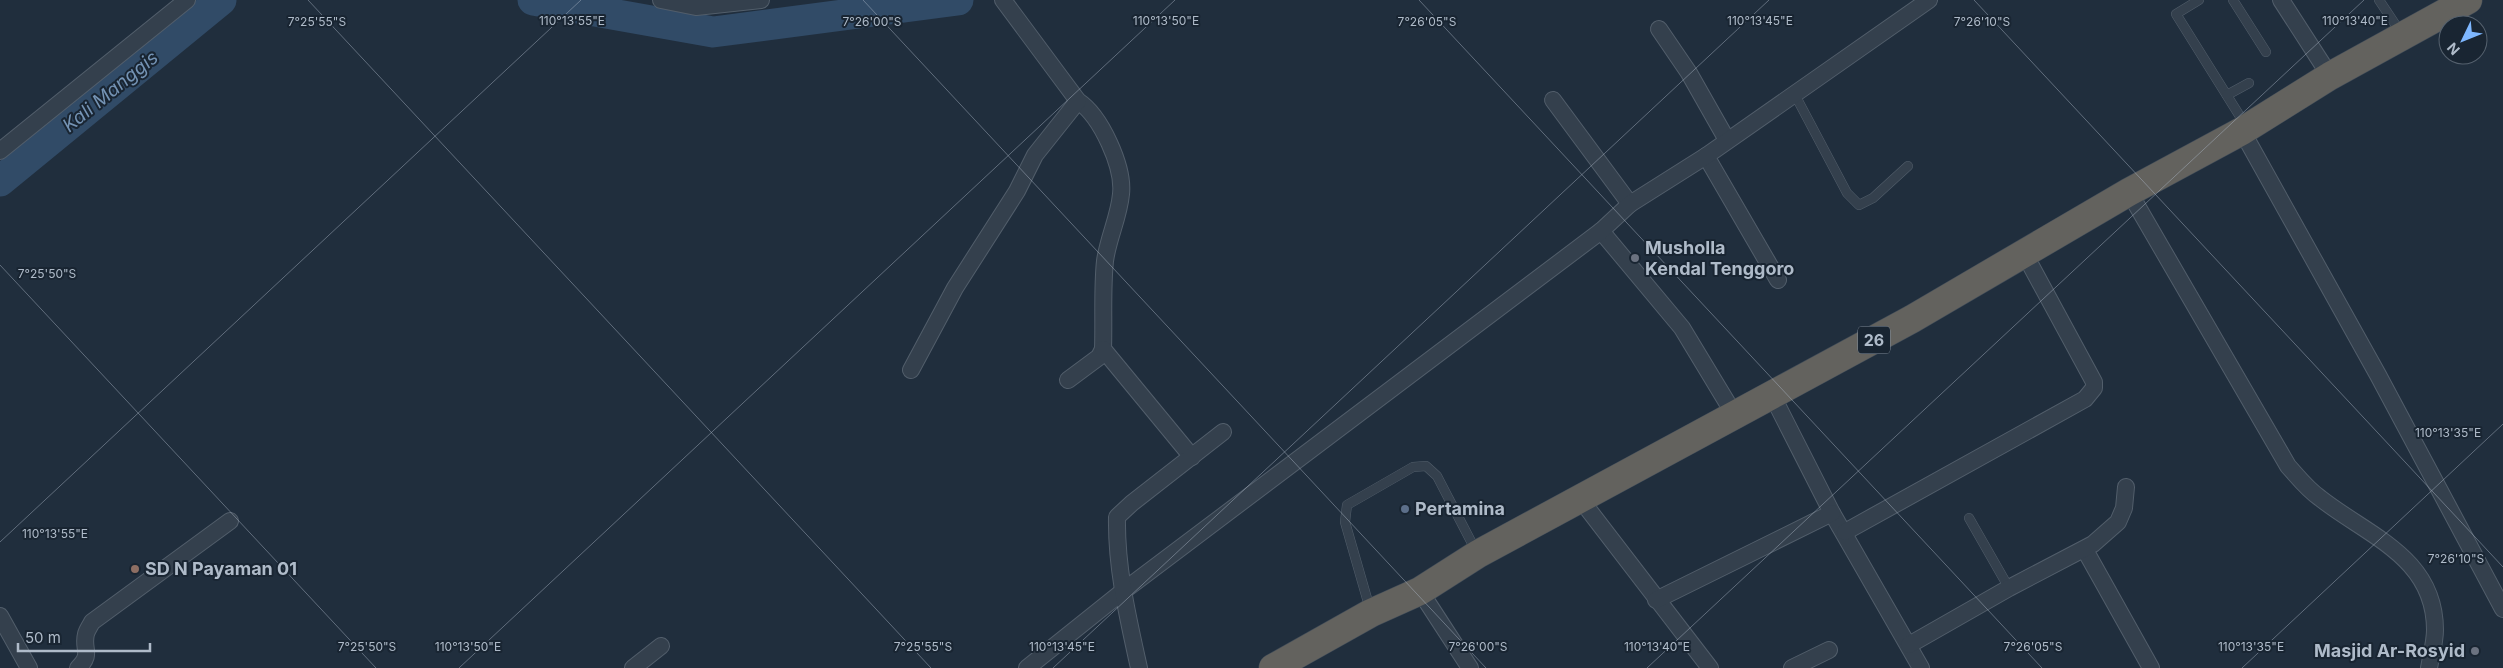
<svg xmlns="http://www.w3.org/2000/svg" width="2503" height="668" viewBox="0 0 2503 668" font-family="Inter,sans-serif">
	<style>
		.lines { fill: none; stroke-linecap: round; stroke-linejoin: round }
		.river { stroke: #314b67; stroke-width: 31 }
		.service-casing { stroke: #525e6b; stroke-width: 10 }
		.minor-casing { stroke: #525e6b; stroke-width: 18 }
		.trunk-casing { stroke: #3f4b58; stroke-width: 29 }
		.service { stroke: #34404d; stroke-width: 9 }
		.minor { stroke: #34404d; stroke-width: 16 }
		.trunk { stroke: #63625e; stroke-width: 28 }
		.ticks { fill: none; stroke: #afbbc9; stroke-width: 1; stroke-opacity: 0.45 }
		.worship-dot { fill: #6b7280; stroke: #192532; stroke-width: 2 }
		.service-dot { fill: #5c6f8a; stroke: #192532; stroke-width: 2 }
		.education-dot { fill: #8d6e63; stroke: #192532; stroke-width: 2 }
		.labels { text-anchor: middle; stroke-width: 4; stroke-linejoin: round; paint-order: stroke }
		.shield { fill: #192532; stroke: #828e9c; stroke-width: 1 }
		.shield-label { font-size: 16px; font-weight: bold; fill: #afbbc9 }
		.poi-label { font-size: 18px; font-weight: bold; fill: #afbbc9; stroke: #192532; text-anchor: start }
		.water-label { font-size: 19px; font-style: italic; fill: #7493b4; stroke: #192532 }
		.ticks-label { font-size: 12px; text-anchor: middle; fill: #afbbc9; stroke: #192532; stroke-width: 4; stroke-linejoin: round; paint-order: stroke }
	</style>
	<rect width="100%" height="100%" fill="#202e3d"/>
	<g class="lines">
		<g class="river">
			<path d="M533,0l180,32 245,-32"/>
			<path d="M0,181l221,-181"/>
		</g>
		<defs>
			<g id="service">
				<path d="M2199,0l-23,14 70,112"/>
				<path d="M2233,0l33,52"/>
				<path d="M2379,0l22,33"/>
				<path d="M1794,93l53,100 12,12 14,-7 35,-32"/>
				<path d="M2227,95l22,-12"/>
				<path d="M1969,518l40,70"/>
				<path d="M1370,609l-25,-87 2,-17 66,-38 13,-1 11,10 39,75"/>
			</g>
			<g id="minor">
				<path d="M661,0l35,7 65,-7"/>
				<path d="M1003,0l75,101c23,15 46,66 43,93 -2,23 -13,44 -16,67 -3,29 -1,59 -2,88l-4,8 -31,23"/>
				<path d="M2281,0l49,76"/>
				<path d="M1659,29l30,44 38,67"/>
				<path d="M1553,100l77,104"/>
				<path d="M2242,131l136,244 125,234"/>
				<path d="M0,151l187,-151"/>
				<path d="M1706,156l72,124"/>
				<path d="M2129,192l159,274c10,11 19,23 32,32 48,38 115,59 115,132 0,12 -4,26 -6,38"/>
				<path d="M1601,231l81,97 52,86"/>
				<path d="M1103,349l89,108"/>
				<path d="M911,370l44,-82 62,-97 18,-36 43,-54"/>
				<path d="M1772,395l60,118 89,155"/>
				<path d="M1581,500l129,168"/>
				<path d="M1845,532l240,-133 9,-11v-6l-70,-129"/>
				<path d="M2085,550l66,118"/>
				<path d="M1420,591l50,77"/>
				<path d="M1656,600l176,-87"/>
				<path d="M0,616l29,52"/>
				<path d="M1909,645l100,-57 84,-44 25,-22 6,-14 2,-21"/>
				<path d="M78,668c15,-14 4,-19 8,-34 1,-4 4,-8 6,-12l138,-101"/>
				<path d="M633,668l28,-22"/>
				<path d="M1027,668l95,-76 479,-361 29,-27 76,-48 223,-156"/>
				<path d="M1139,668c-11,-50 -23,-100 -22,-151l15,-14 91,-71"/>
				<path d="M1792,668l37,-18"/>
			</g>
			<path id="trunk" d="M1273,668l98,-55 49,-22 58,-37 434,-235 217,-127 113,-61 88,-55 138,-76"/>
		</defs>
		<use href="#service" class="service-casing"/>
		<use href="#minor" class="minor-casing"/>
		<use href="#trunk" class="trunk-casing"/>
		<use href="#service" class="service"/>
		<use href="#minor" class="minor"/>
		<use href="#trunk" class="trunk"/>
	</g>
	<path class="ticks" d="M308,0l623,668M863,0l623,668M1419,0l623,668M1974,0l529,567M0,265l376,403M0,542l581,-542M459,668l716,-668M1053,668l716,-668M1647,668l717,-668M2242,668l261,-244"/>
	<g class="worship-dot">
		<circle cx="1635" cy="258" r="5"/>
		<circle cx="2475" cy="651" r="5"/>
	</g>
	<circle class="service-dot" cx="1405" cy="509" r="5"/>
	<circle class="education-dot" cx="135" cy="569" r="5"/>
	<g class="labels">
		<rect class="shield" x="1858" y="326.5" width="32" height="27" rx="4"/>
		<g class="shield-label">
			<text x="1874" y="346">26</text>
		</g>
		<g class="poi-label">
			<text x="1645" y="254">Musholla<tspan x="1645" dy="21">Kendal Tenggoro</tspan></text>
			<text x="1415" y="515">Pertamina</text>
			<text x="145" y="575">SD N Payaman 01</text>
			<text x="2465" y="657" text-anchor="end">Masjid Ar-Rosyid</text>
		</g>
		<g class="water-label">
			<text transform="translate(110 91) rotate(-39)" y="7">Kali Manggis</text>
		</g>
	</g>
	<g class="ticks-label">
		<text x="572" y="25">110°13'55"E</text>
		<text x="1166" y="25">110°13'50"E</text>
		<text x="1760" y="25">110°13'45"E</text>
		<text x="2355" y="25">110°13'40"E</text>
		<text x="317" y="26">7°25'55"S</text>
		<text x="872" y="26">7°26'00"S</text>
		<text x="1427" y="26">7°26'05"S</text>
		<text x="1982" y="26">7°26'10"S</text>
		<text x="47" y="278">7°25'50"S</text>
		<text x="2448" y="437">110°13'35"E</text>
		<text x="55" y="538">110°13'55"E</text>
		<text x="2456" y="563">7°26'10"S</text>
		<text x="367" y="651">7°25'50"S</text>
		<text x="923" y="651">7°25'55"S</text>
		<text x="1478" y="651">7°26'00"S</text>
		<text x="2033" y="651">7°26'05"S</text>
		<text x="468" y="651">110°13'50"E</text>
		<text x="1062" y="651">110°13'45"E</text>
		<text x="1657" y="651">110°13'40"E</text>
		<text x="2251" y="651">110°13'35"E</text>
	</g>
	<g transform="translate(2463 40) rotate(227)"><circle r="24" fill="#192532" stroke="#55616e"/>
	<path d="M0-4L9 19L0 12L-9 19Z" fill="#7eb7ff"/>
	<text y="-8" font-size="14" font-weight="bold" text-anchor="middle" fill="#afbbc9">N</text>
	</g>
	<path d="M18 643v8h132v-8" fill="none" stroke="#afbbc9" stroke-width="2.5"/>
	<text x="25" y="643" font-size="15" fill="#afbbc9" stroke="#192532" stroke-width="4" paint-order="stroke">50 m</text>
</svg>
